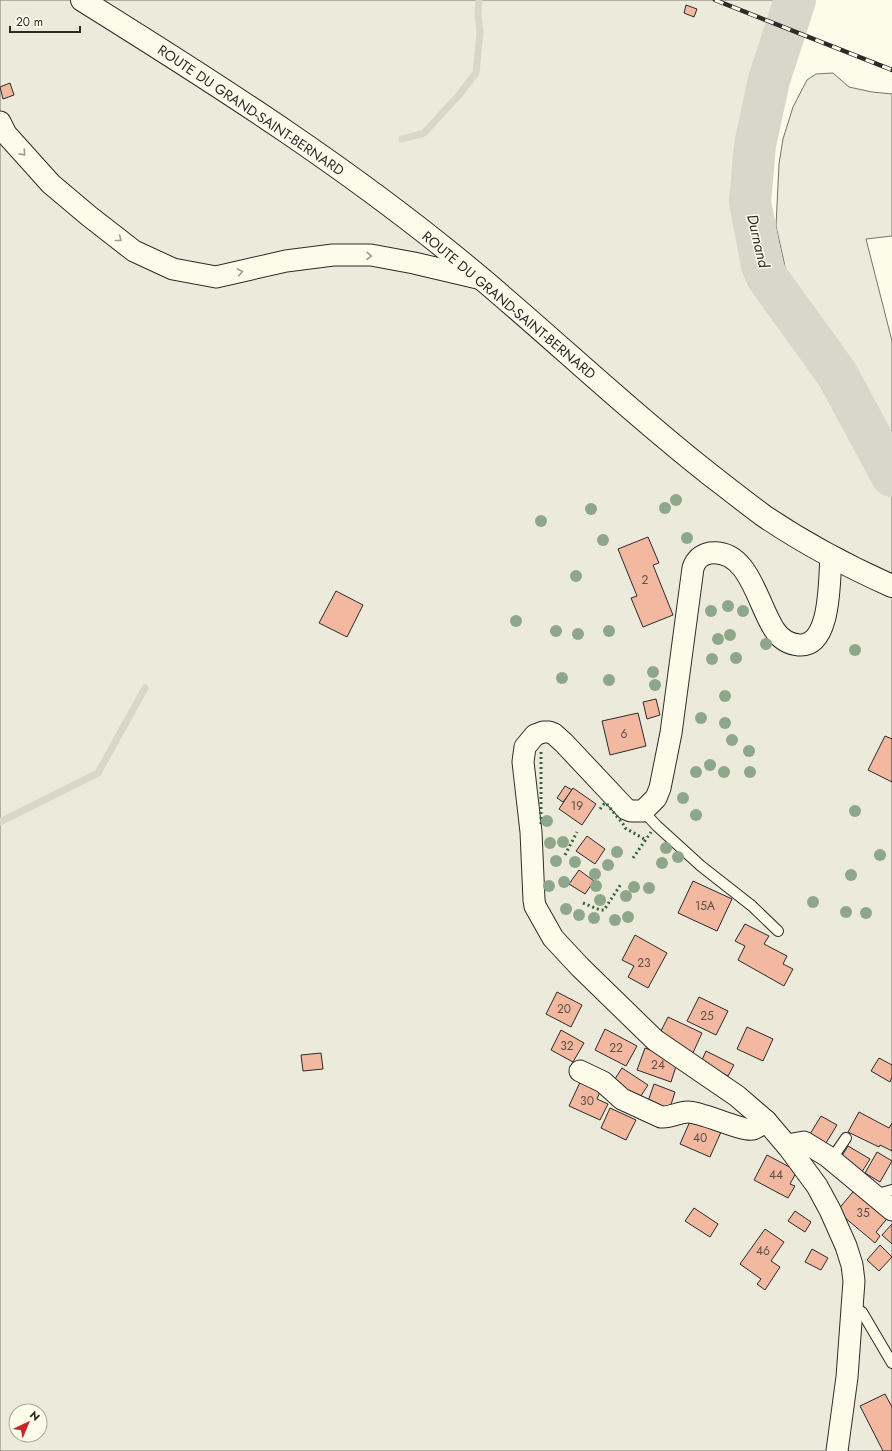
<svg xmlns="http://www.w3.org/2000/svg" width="892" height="1451" viewBox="0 0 892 1451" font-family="Jost,sans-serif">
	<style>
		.green { fill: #ecebdb; stroke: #74746e; fill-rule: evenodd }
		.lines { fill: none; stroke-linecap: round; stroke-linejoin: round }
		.stream { stroke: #d8d7c9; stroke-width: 7 }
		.river { stroke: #d8d7c9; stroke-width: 42 }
		.building { fill: #f2b8a0; stroke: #2b2b2b }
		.lane-casing { stroke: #2b2b2b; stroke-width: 12 }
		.street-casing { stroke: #2b2b2b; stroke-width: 23 }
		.primary-casing { stroke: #2b2b2b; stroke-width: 24 }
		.lane { stroke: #fdfbea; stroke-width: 10 }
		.street { stroke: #fdfbea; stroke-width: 21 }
		.primary { stroke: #fdfbea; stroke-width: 22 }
		.rail-casing { stroke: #2b2b2b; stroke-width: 4.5 }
		.rail { stroke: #fdfbea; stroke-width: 3; stroke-dasharray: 9; stroke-linecap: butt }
		.hedge { stroke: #34623c; stroke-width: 3; stroke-dasharray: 2 3; stroke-linecap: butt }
		.tree { fill: #8ea78a }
		.oneway { stroke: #9e9d94 }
		.labels { text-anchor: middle; stroke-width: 3; stroke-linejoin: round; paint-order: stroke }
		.number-label { font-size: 12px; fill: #5d4e48 }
		.street-label { font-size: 14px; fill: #2b2b2b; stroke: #fdfbea }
		.water-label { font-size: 15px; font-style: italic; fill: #2b2b2b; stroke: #fdfbea }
	</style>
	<rect width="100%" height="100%" fill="#fdfbea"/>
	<g class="green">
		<path d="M0,0h801l-52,152 13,124 130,182v993h-892zM16,1411h24v24h-24z"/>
		<path d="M833,73l16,14 23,5 20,2v142l-26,3 26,102v96l-6,-11 -16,-19 -19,-34 -51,-75 -14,-27 -10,-45 3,-62 4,-25 10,-32 14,-27 9,-6z"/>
	</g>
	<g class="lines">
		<g class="stream">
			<path d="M402,139l22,-6 35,-38 17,-22 4,-40 -2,-19 1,-14"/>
			<path d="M0,822l98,-49 47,-85"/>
		</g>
		<path class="river" d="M795,0l-26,80 -14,65 -5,57 12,63 5,12 70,97 55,102"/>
	</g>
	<g class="building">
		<path d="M686,5l11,4 -3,8 -10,-4z"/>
		<path d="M10,83l4,12 -11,4 -3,-12z"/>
		<path d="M648,537l11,26 -6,2 20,50 -30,12 -12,-29 6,-2 -19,-47z"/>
		<path d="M336,591l27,14 -16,32 -28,-14z"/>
		<path d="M656,699l4,16 -13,4 -4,-17z"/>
		<path d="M638,713l8,33 -36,9 -8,-34z"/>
		<path d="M885,736l7,3v43l-24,-12z"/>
		<path d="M565,786l7,4 -9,12 -6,-4z"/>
		<path d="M573,788l23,16 -14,21 -23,-16z"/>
		<path d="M587,836l18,13 -10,15 -19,-13z"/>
		<path d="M579,870l15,11 -9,13 -16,-10z"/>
		<path d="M693,881l39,18 -15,32 -39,-18z"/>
		<path d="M745,924l24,12 -5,8 23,12 -4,8 10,5 -9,17 -46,-26 7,-14 -10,-5z"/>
		<path d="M635,935l32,18 -19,35 -20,-11 6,-11 -12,-6z"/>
		<path d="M557,992l25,13 -11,22 -25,-13z"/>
		<path d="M699,997l29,14 -12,24 -29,-14z"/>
		<path d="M668,1017l34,16 -10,22 -35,-16z"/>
		<path d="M747,1027l26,12 -10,22 -26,-12z"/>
		<path d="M605,1029l32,17 -11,20 -31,-16z"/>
		<path d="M561,1030l23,13 -11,19 -22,-12z"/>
		<path d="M645,1048l33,12 -7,22 -34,-12z"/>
		<path d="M706,1051l28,14 -6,11 -27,-14z"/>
		<path d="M321,1053l2,16 -20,2 -2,-16z"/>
		<path d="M879,1058l13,7v12l-2,5 -19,-11z"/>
		<path d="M622,1068l26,17 -11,17 -26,-17z"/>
		<path d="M582,1078l20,9 -5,12 11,5 -8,16 -31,-14z"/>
		<path d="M654,1084l21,8 -7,22 -22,-7z"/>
		<path d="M610,1108l26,12 -10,20 -25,-12z"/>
		<path d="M859,1112l30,16 3,-5v28l-12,-6 -1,2 -31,-15z"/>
		<path d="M821,1116l16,9 -14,23 -16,-9z"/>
		<path d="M691,1119l30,13 -11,25 -30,-13z"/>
		<path d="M848,1146l22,13 -10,16 -22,-13z"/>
		<path d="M877,1152l15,9 -12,21 -15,-9z"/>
		<path d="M767,1155l30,16 -7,13 5,2 -7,12 -34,-18z"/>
		<path d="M857,1187l33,28 -14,17 4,4 -5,7 -38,-32z"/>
		<path d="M694,1208l24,16 -8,13 -25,-16z"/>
		<path d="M795,1211l16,11 -6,10 -17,-11z"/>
		<path d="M892,1224v20l-10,-9z"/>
		<path d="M765,1229l19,13 -13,19 9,6 -15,23 -8,-6 4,-5 -21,-15z"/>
		<path d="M880,1245l12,12 -13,14 -12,-11z"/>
		<path d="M812,1249l16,9 -7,12 -16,-8z"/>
		<path d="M885,1394l7,13v44h-9l-23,-45z"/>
	</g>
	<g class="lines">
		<defs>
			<g id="lane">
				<path d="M643,811l14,15 44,40 51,40 26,25"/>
				<path d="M831,1160l15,-22"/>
				<path d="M874,1195l18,-5"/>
				<path d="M853,1307l9,5 30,51"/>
			</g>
			<g id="street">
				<path d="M0,122l6,12 45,50 38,32 45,35 39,18 43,8 70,-16 47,-6h38l43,8 68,16"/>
				<path d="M831,556c-2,22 1,91 -32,89 -10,-1 -18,-6 -23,-13 -18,-24 -26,-84 -66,-79 -9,2 -14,6 -17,15l-22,165 -11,55 -4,10 -13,13h-12l-5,-2 -62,-66 -10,-9 -5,-2h-6l-8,3 -10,12 -2,15 8,70 3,68 1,6 18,32 27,29 75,73 82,56 29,25 23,27 28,38 13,24 16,36 6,19 2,16 -7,96 -10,74"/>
				<path d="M580,1071l23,11 19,17 39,18c10,1 17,-5 27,-5 14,0 56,20 65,17 4,-1 9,-6 13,-8"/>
				<path d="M787,1145l17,-3 23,14 65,54"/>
			</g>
			<path id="primary" d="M82,0c138,86 276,174 400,279 76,64 148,133 226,194 18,14 37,29 56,43 40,27 83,50 128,70"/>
		</defs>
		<use href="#lane" class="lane-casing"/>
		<use href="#street" class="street-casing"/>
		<use href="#primary" class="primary-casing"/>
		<use href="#lane" class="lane"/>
		<use href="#street" class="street"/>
		<use href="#primary" class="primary"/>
		<defs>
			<path id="rail" d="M715,0l177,70"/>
		</defs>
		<use href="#rail" class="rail-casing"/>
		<use href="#rail" class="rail"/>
		<g class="hedge">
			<path d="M600,809l4,-5 2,-1 17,21 2,4 21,12"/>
			<path d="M541,824v-72"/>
			<path d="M565,855l12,-23"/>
			<path d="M633,858l18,-26"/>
			<path d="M583,903l17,7h4l17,-26"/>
		</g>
	</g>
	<g class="tree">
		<circle cx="676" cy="500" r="6"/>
		<circle cx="665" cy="508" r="6"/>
		<circle cx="591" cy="509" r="6"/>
		<circle cx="541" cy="521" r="6"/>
		<circle cx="687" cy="538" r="6"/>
		<circle cx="603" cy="540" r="6"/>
		<circle cx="576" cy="576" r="6"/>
		<circle cx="728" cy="606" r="6"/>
		<circle cx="711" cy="611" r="6"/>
		<circle cx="743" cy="611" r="6"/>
		<circle cx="516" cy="621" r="6"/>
		<circle cx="556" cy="631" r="6"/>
		<circle cx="609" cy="631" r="6"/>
		<circle cx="578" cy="634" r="6"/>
		<circle cx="730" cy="635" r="6"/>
		<circle cx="718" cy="639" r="6"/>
		<circle cx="766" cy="644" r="6"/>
		<circle cx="855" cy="650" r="6"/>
		<circle cx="736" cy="658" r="6"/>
		<circle cx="712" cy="659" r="6"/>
		<circle cx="653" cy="672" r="6"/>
		<circle cx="562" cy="678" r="6"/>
		<circle cx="609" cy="680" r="6"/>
		<circle cx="655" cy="685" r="6"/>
		<circle cx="725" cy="696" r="6"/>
		<circle cx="701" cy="718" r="6"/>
		<circle cx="725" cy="723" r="6"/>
		<circle cx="732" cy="740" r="6"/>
		<circle cx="749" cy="751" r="6"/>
		<circle cx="710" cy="765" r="6"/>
		<circle cx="696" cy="772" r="6"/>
		<circle cx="724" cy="772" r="6"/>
		<circle cx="750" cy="772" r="6"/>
		<circle cx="683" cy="798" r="6"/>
		<circle cx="855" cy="811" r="6"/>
		<circle cx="696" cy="815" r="6"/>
		<circle cx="547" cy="821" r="6"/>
		<circle cx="563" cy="842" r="6"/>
		<circle cx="550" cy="843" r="6"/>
		<circle cx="666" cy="848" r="6"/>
		<circle cx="617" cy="852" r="6"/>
		<circle cx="880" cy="855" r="6"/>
		<circle cx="678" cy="857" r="6"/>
		<circle cx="556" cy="861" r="6"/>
		<circle cx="575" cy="862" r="6"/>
		<circle cx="662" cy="863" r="6"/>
		<circle cx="608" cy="865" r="6"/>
		<circle cx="595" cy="874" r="6"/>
		<circle cx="851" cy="875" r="6"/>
		<circle cx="564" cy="882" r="6"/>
		<circle cx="549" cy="886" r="6"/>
		<circle cx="596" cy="886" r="6"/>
		<circle cx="634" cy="887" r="6"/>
		<circle cx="649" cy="888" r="6"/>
		<circle cx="626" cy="896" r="6"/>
		<circle cx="600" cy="900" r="6"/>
		<circle cx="813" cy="902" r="6"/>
		<circle cx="566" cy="909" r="6"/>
		<circle cx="846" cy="912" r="6"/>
		<circle cx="866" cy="913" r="6"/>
		<circle cx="579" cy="915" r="6"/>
		<circle cx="628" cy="917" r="6"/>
		<circle cx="594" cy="918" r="6"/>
		<circle cx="615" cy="920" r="6"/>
	</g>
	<defs><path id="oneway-chevron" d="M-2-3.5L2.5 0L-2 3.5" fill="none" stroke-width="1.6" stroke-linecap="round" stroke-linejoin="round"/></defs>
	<g class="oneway">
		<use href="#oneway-chevron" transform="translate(23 153) rotate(48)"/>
		<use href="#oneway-chevron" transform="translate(119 239) rotate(38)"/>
		<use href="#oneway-chevron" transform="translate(369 256) rotate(3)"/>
		<use href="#oneway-chevron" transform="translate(240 272) rotate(-12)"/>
	</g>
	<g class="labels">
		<g class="number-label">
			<text x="645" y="584">2</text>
			<text x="624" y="738">6</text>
			<text x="577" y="810">19</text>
			<text x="705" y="910">15A</text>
			<text x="644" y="967">23</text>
			<text x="564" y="1013">20</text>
			<text x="707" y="1020">25</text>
			<text x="567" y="1050">32</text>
			<text x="616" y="1052">22</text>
			<text x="658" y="1069">24</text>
			<text x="587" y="1105">30</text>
			<text x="700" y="1142">40</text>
			<text x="776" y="1179">44</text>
			<text x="863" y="1217">35</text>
			<text x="763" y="1255">46</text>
		</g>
		<g class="street-label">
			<text transform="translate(251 110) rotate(34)" y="5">ROUTE DU GRAND-SAINT-BERNARD</text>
			<text transform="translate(509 305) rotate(40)" y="5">ROUTE DU GRAND-SAINT-BERNARD</text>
		</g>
		<g class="water-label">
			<text transform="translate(758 241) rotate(77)" y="5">Durnand</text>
		</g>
	</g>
	<g transform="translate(28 1423) rotate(44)"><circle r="19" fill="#fdfbea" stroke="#a9a89e"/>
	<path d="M0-3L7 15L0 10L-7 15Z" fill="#c62828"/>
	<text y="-6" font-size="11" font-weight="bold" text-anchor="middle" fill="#2b2b2b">N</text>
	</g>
	<path d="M10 26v6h70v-6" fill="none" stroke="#2b2b2b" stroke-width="2"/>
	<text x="16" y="26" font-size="12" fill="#2b2b2b" stroke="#fdfbea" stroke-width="3" paint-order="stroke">20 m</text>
</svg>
